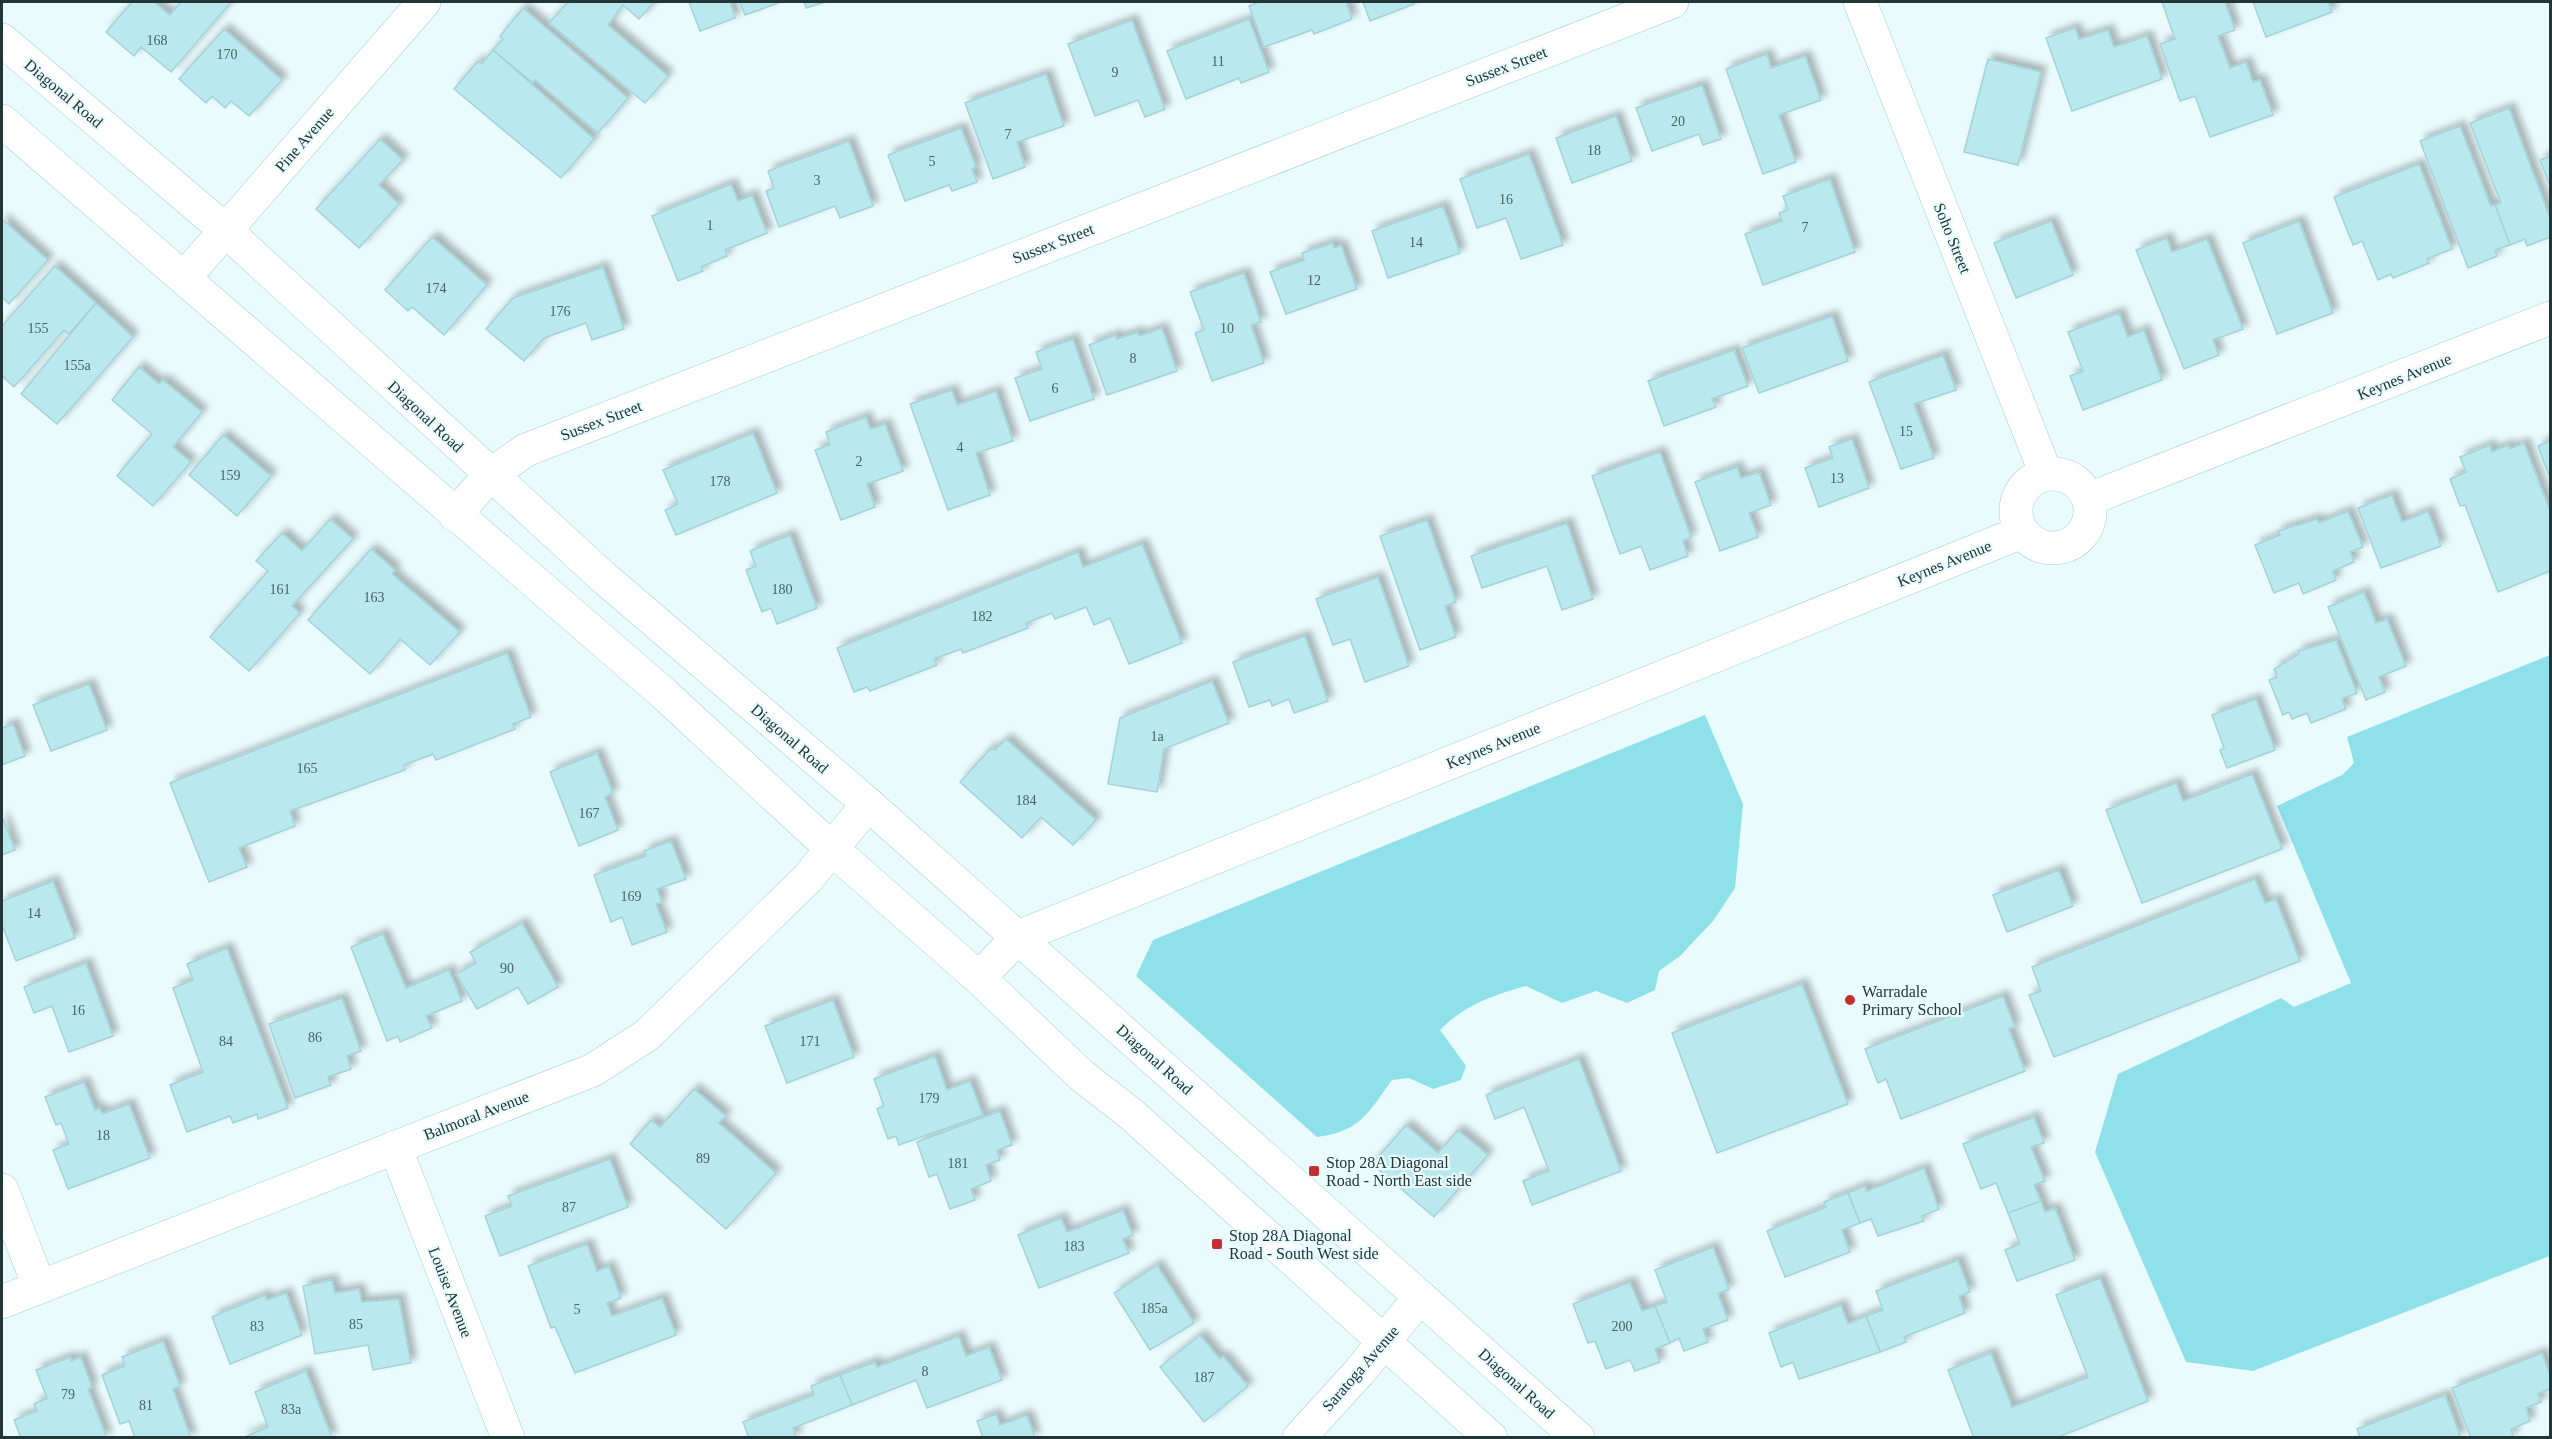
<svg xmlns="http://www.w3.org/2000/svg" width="2552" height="1439" viewBox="0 0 2552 1439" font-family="'Times New Roman',serif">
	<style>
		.green { fill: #8ee0e9 }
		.building { fill: #b9e9ee; stroke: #a3d2d7; stroke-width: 1.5; filter: url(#shadow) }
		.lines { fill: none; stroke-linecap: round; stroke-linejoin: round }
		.minor-casing { stroke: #a0cfd4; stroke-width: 34 }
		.secondary-casing { stroke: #a0cfd4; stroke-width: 34 }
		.minor { stroke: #fff; stroke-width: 33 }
		.secondary { stroke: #fff; stroke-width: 33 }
		.poi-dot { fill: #c13133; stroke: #e9fbfd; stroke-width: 2 }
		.labels { text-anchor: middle; stroke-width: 4.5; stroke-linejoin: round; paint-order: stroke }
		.number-label { font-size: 14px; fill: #486265 }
		.street-label { font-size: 16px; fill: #223537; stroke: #e9fbfd }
		.poi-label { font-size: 16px; fill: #223537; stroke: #e9fbfd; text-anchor: start }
	</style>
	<defs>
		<filter id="shadow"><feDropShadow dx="5.5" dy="-5.5" stdDeviation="3" flood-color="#0004"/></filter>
	</defs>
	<rect width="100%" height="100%" fill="#e9fbfd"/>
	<g class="green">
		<path d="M2550,655v601l-297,115 -67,-9 -91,-210 23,-78 163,-76 13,9 57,-24 -74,-177 65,-31 12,-12 -7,-26z"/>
		<path d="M1705,715l38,89 -8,84 -22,33 -33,35 -21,15 -4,19 -28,13 -31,-12 -34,12 -36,-17c-32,9 -62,19 -86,44l26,36 -5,14 -28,9 -24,-11 -17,2c-25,34 -31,51 -75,57l-181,-161 17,-36z"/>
	</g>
	<g class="building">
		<path d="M132,2h22l16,13 11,-13h50l-60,70 -30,-25 -7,9 -28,-24z"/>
		<path d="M568,2h86l-15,17 -16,-14 -15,20 60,51 -23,27 -96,-80z"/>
		<path d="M689,2h41l5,16 -35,13z"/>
		<path d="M740,2h41l-36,13z"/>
		<path d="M804,2h21l-19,6z"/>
		<path d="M1259,2h87l6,17 -38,15 -2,-4 -48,17 -15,-41z"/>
		<path d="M1363,2h50l1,2 -44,17z"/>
		<path d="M2162,2h63l10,28 -17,6 12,32 16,-6 7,20 7,-2 13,35 -63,22 -15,-41 -15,5 -20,-57 15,-5z"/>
		<path d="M2253,2h75l4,10 -66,25z"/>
		<path d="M523,8l105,90 -30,35 -63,-53 -2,3 -40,-33 10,-11 -3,-3z"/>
		<path d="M1249,19l20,53 -28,11 -2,-5 -53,21 -19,-48z"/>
		<path d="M1132,20l33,89 -20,8 -7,-17 -43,16 -27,-72z"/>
		<path d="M2075,28l4,11 29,-9 6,17 33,-11 15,43 -90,32 -26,-73z"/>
		<path d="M224,29l58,51 -33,36 -18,-15 -6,7 -13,-12 -6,7 -27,-24z"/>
		<path d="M493,50l101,89 -33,39 -107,-89 24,-28 4,3z"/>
		<path d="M1767,54l4,14 34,-12 16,44 -42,15 17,47 -33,12 -37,-105z"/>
		<path d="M1988,59l53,13 -23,93 -54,-13z"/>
		<path d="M1046,74l18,52 -47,16 8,25 -32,12 -28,-76z"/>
		<path d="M1702,85l19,54 -18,6 -4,-11 -47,17 -16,-43z"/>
		<path d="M2509,108l41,110v19l-23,9 -2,-7 -15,6 -15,-40 6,-2 -31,-80z"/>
		<path d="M1616,116l16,45 -60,22 -16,-45z"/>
		<path d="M2460,126l31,80 4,-1 15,40 -15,5 2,6 -29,12 -48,-127z"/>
		<path d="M961,128l15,39 -4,2 5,13 -25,9 -3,-6 -44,16 -17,-46z"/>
		<path d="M380,139l23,21 -24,25 20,19 -40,44 -43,-39z"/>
		<path d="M849,141l24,65 -33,12 -5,-12 -56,21 -13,-36 8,-3 -6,-17z"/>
		<path d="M1529,154l34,91 -42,14 -15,-41 -29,10 -17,-49z"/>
		<path d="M2550,156v30l-10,-26z"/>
		<path d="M2419,164l33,85 -25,10 2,4 -36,15 -2,-4 -13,6 -16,-39 -9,4 -19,-48z"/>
		<path d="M1830,179l25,73 -92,33 -18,-51 37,-13 -3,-8 9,-3 -5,-14z"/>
		<path d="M731,184l7,17 14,-6 15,38 -42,17 2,6 -26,11 2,4 -25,10 -26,-65z"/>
		<path d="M1443,206l17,47 -72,25 -16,-47z"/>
		<path d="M2,219l46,41 -39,44 -7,-7z"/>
		<path d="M2051,221l22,54 -57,23 -22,-55z"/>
		<path d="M2299,221l34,92 -56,21 -34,-91z"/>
		<path d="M432,237l55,48 -43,50 -32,-28 -4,4 -23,-21z"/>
		<path d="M2167,238l5,14 35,-13 36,90 -30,11 6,15 -35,14 -48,-119z"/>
		<path d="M1333,243l1,5 7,-3 16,44 -71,25 -16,-42 34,-12 -2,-7z"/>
		<path d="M55,266l41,37 -27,31 -5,-4 -50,57 -12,-11v-50z"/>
		<path d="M603,267l21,62 -32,11 -6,-17 -42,15 -20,23 -38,-32 27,-31z"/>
		<path d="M1244,273l17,49 -10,3 13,38 -52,18 -17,-48 9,-3 -14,-38z"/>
		<path d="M96,303l37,34 -76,87 -36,-30z"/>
		<path d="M2119,313l9,24 16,-7 18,50 -79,30 -13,-34 13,-5 -15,-39z"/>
		<path d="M1832,316l16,45 -89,32 -17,-45z"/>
		<path d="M1162,328l15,43 -70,24 -18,-50 27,-10 1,4 21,-7 1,4z"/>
		<path d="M1073,339l21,60 -64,22 -15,-43 27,-9 -6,-17z"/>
		<path d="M1734,350l14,36 -36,13 4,8 -52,19 -16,-45z"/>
		<path d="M1943,355l13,35 -42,14 20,54 -33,11 -32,-87z"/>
		<path d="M139,367l20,17 4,-4 39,32 -29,35 18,15 -38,44 -36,-30 35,-42 -40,-34z"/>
		<path d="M952,390l5,15 39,-14 17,50 -37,12 14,42 -42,15 -38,-106z"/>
		<path d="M866,417l4,12 15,-5 18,47 -36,13 8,23 -34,13 -26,-70 15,-5 -4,-13z"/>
		<path d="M753,433l24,60 -101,42 -11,-25 13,-6 -15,-34z"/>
		<path d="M223,435l48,41 -34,40 -48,-41z"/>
		<path d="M1852,439l17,49 -50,19 -14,-39 28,-10 -4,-11z"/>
		<path d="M2550,441v37l-12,-32z"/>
		<path d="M2524,443l26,68v60l-52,21 -33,-87 -5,1 -10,-27 16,-7 -6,-15 30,-12 2,7 16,-7 2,4z"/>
		<path d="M1660,452l31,85 -8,4 5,15 -38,14 -9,-24 -21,8 -28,-78z"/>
		<path d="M1737,467l4,11 18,-6 12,33 -22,8 9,24 -38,14 -25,-69z"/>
		<path d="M2392,495l10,27 26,-11 13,35 -60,22 -23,-60z"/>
		<path d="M2348,511l15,36 -13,5 4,10 -21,9 3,9 -33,14 -4,-11 -25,10 -19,-48 25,-10 -2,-4 39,-12 2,4z"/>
		<path d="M330,519l23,20 -61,67 8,7 -51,58 -39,-34 58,-66 -12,-10 26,-28 20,18z"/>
		<path d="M1427,520l29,82 -11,4 11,31 -36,13 -40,-114z"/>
		<path d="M1567,523l26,76 -31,11 -15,-44 -65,22 -11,-32z"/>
		<path d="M790,535l27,73 -40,16 -6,-16 -9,4 -16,-42 10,-4 -6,-15z"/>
		<path d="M1142,544l40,99 -53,21 -19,-46 -16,7 -8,-18 -31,12 -3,-6 -26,10 2,5 -65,25 -2,-4 -27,10 3,6 -67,26 -3,-4 -13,5 -17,-44 241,-96 5,15z"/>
		<path d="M371,549l24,21 -3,4 68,58 -30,33 -30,-26 -30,35 -62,-54z"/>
		<path d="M1378,577l31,89 -44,16 -15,-43 -17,6 -17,-46z"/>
		<path d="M2364,592l12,31 11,-4 19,47 -27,11 6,15 -19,8 -38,-93z"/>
		<path d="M1305,636l23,65 -34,12 -5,-14 -17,7 -2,-6 -21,7 -16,-45z"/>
		<path d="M2336,640l21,53 -15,6 4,10 -35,14 -4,-10 -15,6 -3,-7 -6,3 -14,-35 8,-3 -3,-8 25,-15 -1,-3z"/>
		<path d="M507,653l24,64 -18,7 2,5 -79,31 -3,-6 -29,11 1,5 -115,41 5,15 -56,22 8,19 -38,15 -39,-99z"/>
		<path d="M1212,681l17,42 -65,26 -7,43 -49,-8 12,-66z"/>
		<path d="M89,684l18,46 -56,21 -18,-46z"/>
		<path d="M2256,699l19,51 -48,18 -7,-18 4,-2 -12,-33z"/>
		<path d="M13,724l12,32 -23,9v-37z"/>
		<path d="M1006,739l90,81 -23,25 -32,-28 -19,21 -62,-56 31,-34 4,2z"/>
		<path d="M597,753l16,40 -8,4 13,33 -39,16 -29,-74z"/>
		<path d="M2252,774l30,75 -140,54 -36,-93 70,-27 7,18z"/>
		<path d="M2,816l13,34 -13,5z"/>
		<path d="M671,841l15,38 -29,10 5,13 -6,2 11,28 -35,13 -10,-28 -11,5 -17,-47 52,-19 -2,-5z"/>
		<path d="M2059,870l14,36 -66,26 -14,-37z"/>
		<path d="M2255,879l10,24 11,-4 24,62 -246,96 -25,-62 12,-4 -9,-24z"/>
		<path d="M53,881l22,57 -59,23 -14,-36v-24z"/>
		<path d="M522,923l36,64 -30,17 -10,-17 -41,22 -21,-35 20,-11 -6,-11z"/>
		<path d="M383,934l23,54 43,-18 13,31 -36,15 6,12 -32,14 -2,-6 -11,5 -36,-94z"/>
		<path d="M227,948l61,160 -30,11 -1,-5 -24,9 -3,-7 -43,16 -17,-47 33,-13 -30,-84 20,-8 -6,-16z"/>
		<path d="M86,963l27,73 -44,16 -17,-46 -18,7 -10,-26z"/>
		<path d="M1802,984l46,120 -131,49 -45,-120z"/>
		<path d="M2003,996l12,31 -6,2 16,42 -124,48 -15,-40 -8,4 -13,-34z"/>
		<path d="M342,998l19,53 -14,5 4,13 -23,8 3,8 -36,13 -26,-74z"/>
		<path d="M833,1000l21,57 -67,26 -22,-57z"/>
		<path d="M935,1056l12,34 23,-9 13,34 -84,30 -3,-9 -8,3 -11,-30 7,-3 -10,-27z"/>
		<path d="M1579,1059l42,112 -89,34 -9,-24 26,-10 -25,-64 -29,12 -9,-24z"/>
		<path d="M84,1082l11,28 5,-2 2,6 27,-10 21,54 -82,31 -15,-39 16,-6 -8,-21 -5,2 -11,-28z"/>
		<path d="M694,1089l32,27 -7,7 57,50 -50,56 -96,-85 21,-24 9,7z"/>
		<path d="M1000,1111l12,34 -15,5 3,10 -14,5 5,16 -20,8 4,11 -25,9 -13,-35 -8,3 -12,-35z"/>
		<path d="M2034,1117l10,26 -13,4 14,34 -11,4 7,16 -33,12 -12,-30 -15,6 -18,-45z"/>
		<path d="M1406,1125l32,28 20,-23 30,25 -54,62 -62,-53z"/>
		<path d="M610,1159l18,48 -128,49 -15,-40 27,-10 -4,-10z"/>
		<path d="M1924,1168l15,41 -17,7 2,5 -46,15 -7,-17 -11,4 -12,-30 17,-7 2,5z"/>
		<path d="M1848,1193l12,30 -18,7 8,22 -65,25 -18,-46 59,-24 -2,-5z"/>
		<path d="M2041,1201l4,11 10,-4 20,52 -58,21 -12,-31 15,-6 -12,-31z"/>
		<path d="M1123,1210l10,25 -10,4 6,14 -90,35 -21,-53 43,-17 6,14z"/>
		<path d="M587,1244l10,27 12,-5 12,32 -14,5 5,13 50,-18 14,37 -101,38 -20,-46 -4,1 -23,-62z"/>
		<path d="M1713,1247l16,42 -11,5 10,26 -25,9 5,13 -24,9 -5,-13 -9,5 -15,-37 12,-4 -12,-32z"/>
		<path d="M1958,1260l12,32 -11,4 6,17 -61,24 2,5 -26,10 -14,-36 17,-6 -7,-19z"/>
		<path d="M1157,1265l37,58 -44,27 -36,-57z"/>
		<path d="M2100,1278l48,123 -92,37h-82l-26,-68 43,-17 21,54 76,-30 -32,-82z"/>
		<path d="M332,1280l3,13 24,-4 3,13 37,-3 12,64 -38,7 -5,-25 -53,9 -12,-68z"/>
		<path d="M1630,1282l12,29 13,-5 15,37 -15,6 5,13 -25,9 -5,-11 -24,9 -11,-28 -7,2 -15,-39z"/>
		<path d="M286,1293l16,42 -72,29 -18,-47 53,-22 2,5z"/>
		<path d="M1841,1305l7,19 18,-8 14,36 -81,27 -6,-17 -12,5 -12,-34z"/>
		<path d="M1200,1335l20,24 3,-3 25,30 -44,36 -44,-55z"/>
		<path d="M959,1336l7,20 23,-9 13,33 -75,28 -11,-28 -64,25 -12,-30 35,-13 2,5z"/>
		<path d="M163,1341l17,45 -7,3 18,49h-56l-6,-17 -9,3 -18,-49 23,-9 -3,-9z"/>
		<path d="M2542,1353l8,22v14l-12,5 3,8 -15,6 4,13 -19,8 2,8 -2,1h-40l-19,-50z"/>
		<path d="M70,1357l1,4 10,-4 11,30 -4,2 19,49h-86l-7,-18 23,-9 -3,-7 13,-6 -11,-28z"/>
		<path d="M306,1371l26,67h-90l26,-11 -13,-35z"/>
		<path d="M840,1375l12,30 -59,23 3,10h-47l-6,-16 71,-27 -3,-9z"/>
		<path d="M2445,1395l16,43h-101l-3,-9z"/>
		<path d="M996,1414l4,11 27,-10 8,23h-52l-6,-17z"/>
	</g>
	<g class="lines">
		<defs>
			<g id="minor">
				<path d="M1860,2l186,472"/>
				<path d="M185,277l239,-275"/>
				<circle cx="2053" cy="511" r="37"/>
				<path d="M2089,499l461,-181"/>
				<path d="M455,515l35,-40 36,-25 1146,-448"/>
				<path d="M979,978l39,-41 1004,-405"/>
				<path d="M395,1147l113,291"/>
				<path d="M2,1190l37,96"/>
				<path d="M2,1302l591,-232 54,-35 161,-157 60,-74"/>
				<path d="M1299,1438l61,-67 60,-74"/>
			</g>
			<g id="secondary">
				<path d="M2,40l222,189 378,347 266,228 710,634"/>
				<path d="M2,121l661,572 169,156 147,129 102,97 50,39 360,324"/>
			</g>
		</defs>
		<use href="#minor" class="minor-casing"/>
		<use href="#secondary" class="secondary-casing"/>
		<use href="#minor" class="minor"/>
		<use href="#secondary" class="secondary"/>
	</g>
	<g class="poi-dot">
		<circle cx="1850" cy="1000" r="6"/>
		<rect x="1308" y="1165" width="12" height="12" rx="3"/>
		<rect x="1211" y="1238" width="12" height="12" rx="3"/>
	</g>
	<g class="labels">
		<g class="number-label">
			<text x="157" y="45">168</text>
			<text x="227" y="59">170</text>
			<text x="1218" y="66">11</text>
			<text x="1115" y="77">9</text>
			<text x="1678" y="126">20</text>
			<text x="1008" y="139">7</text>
			<text x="1594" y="155">18</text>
			<text x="932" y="166">5</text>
			<text x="817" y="185">3</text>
			<text x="1506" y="204">16</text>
			<text x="710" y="230">1</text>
			<text x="1805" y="232">7</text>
			<text x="1416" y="247">14</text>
			<text x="1314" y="285">12</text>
			<text x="436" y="293">174</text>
			<text x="560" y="316">176</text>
			<text x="38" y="333">155</text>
			<text x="1227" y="333">10</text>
			<text x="1133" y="363">8</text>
			<text x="77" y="370">155a</text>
			<text x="1055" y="393">6</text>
			<text x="1906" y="436">15</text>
			<text x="960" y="452">4</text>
			<text x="859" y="466">2</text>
			<text x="230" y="480">159</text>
			<text x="1837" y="483">13</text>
			<text x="720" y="486">178</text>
			<text x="280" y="594">161</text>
			<text x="782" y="594">180</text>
			<text x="374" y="602">163</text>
			<text x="982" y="621">182</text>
			<text x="1157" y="741">1a</text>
			<text x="307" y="773">165</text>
			<text x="1026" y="805">184</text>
			<text x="589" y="818">167</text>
			<text x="631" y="901">169</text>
			<text x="34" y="918">14</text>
			<text x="507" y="973">90</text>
			<text x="78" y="1015">16</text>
			<text x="315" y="1042">86</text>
			<text x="226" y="1046">84</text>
			<text x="810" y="1046">171</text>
			<text x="929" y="1103">179</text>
			<text x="103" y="1140">18</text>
			<text x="703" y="1163">89</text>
			<text x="958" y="1168">181</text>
			<text x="569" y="1212">87</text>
			<text x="1074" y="1251">183</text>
			<text x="1154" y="1313">185a</text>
			<text x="577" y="1314">5</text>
			<text x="356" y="1329">85</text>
			<text x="257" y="1331">83</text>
			<text x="1622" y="1331">200</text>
			<text x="925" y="1376">8</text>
			<text x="1204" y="1382">187</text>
			<text x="68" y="1399">79</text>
			<text x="146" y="1410">81</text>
			<text x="291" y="1414">83a</text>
		</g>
		<g class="street-label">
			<text transform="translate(1506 66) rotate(-21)" y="6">Sussex Street</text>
			<text transform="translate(64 93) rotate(40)" y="6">Diagonal Road</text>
			<text transform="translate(304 139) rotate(-49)" y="6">Pine Avenue</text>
			<text transform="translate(1953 238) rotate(68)" y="6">Soho Street</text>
			<text transform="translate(1053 243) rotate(-21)" y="6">Sussex Street</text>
			<text transform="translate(2404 376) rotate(-22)" y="6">Keynes Avenue</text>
			<text transform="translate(426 416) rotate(43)" y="6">Diagonal Road</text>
			<text transform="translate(601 420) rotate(-21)" y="6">Sussex Street</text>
			<text transform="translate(1944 563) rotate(-22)" y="6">Keynes Avenue</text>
			<text transform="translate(790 738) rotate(41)" y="6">Diagonal Road</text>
			<text transform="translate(1493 745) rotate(-22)" y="6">Keynes Avenue</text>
			<text transform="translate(1155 1059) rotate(42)" y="6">Diagonal Road</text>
			<text transform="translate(476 1115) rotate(-21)" y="6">Balmoral Avenue</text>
			<text transform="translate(451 1292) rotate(69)" y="6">Louise Avenue</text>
			<text transform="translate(1360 1368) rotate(-49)" y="6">Saratoga Avenue</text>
			<text transform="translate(1517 1383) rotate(42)" y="6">Diagonal Road</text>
		</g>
		<g class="poi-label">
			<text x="1862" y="997">Warradale<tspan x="1862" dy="18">Primary School</tspan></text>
			<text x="1326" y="1168">Stop 28A Diagonal<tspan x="1326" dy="18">Road - North East side</tspan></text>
			<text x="1229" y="1241">Stop 28A Diagonal<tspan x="1229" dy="18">Road - South West side</tspan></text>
		</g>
	</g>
	<rect width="2552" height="1439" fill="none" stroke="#223537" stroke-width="6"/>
</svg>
